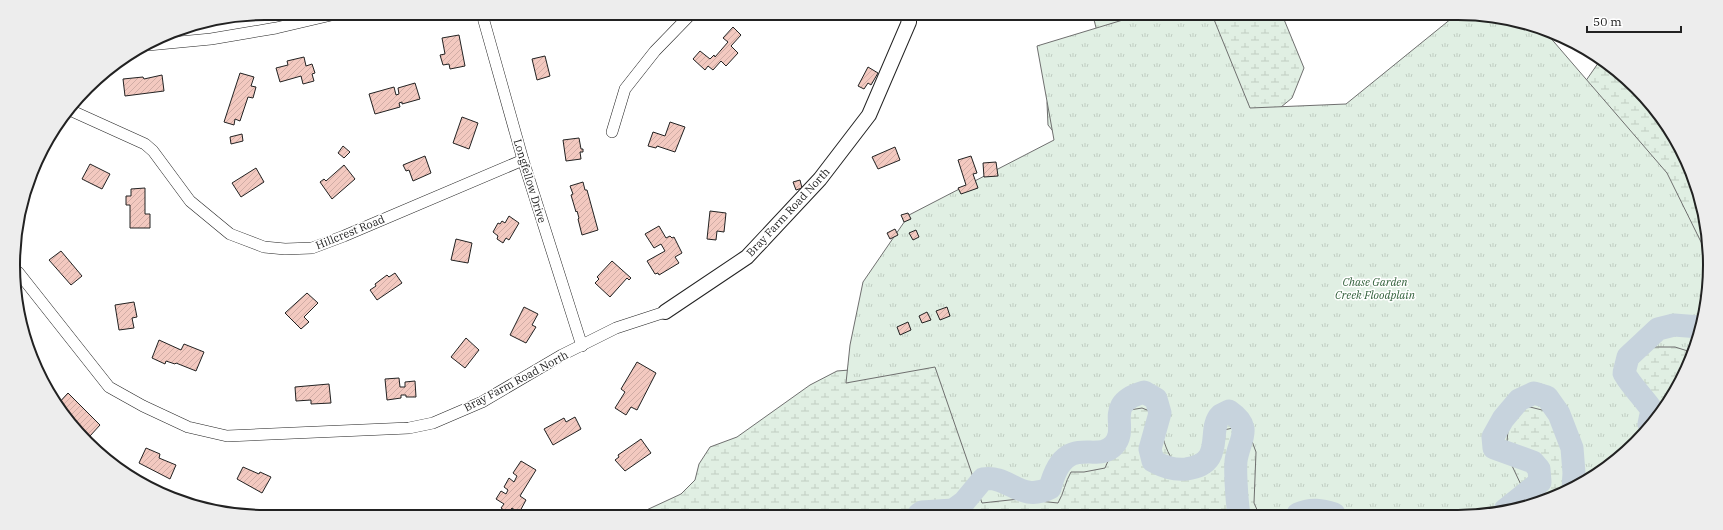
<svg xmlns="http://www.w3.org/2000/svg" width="1723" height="530" viewBox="0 0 1723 530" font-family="'IBM Plex Serif',serif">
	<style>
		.wetland { fill: url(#wetland-marsh); stroke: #6f6f6f }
		.park { fill: url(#park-tufts); stroke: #6f6f6f }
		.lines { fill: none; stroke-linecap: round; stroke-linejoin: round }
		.river { stroke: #c7d3dd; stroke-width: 23 }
		.building { fill: url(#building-hatch); stroke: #222 }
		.minor-casing { stroke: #222; stroke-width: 12 }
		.tertiary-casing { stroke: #222; stroke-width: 16 }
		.minor { stroke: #fff; stroke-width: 11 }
		.tertiary { stroke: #fff; stroke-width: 14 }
		.labels { text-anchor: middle; stroke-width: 3; stroke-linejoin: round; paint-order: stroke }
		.street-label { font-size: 11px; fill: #222; stroke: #fff }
		.park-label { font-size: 11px; font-style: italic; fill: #2f5e38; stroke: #fff }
		.rim { fill: none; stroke: #222; stroke-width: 2 }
	</style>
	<defs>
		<pattern id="wetland-marsh" width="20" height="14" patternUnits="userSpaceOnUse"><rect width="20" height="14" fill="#e0efe3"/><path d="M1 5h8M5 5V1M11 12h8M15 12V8" fill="none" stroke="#c0cdc2"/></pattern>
		<pattern id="park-tufts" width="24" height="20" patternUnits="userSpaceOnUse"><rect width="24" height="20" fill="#e0efe3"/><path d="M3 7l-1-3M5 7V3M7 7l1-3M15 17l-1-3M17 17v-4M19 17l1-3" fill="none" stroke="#c0cdc2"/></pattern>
		<pattern id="building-hatch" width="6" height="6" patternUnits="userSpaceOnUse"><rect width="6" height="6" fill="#f3c9c0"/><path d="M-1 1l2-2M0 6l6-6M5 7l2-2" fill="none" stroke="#d0aca5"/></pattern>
	</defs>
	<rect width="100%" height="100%" fill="#fff"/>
	<g class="wetland">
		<path d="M1093,16l190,1 21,51 -12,30 -28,23 -199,25 -17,-21 -1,-22 3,-14 50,-46z"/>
		<path d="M1601,59l67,66 37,91v98l-29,77 -52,63 -55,37 -78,24 -851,-2 41,-19 14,-14 4,-16 11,-17 27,-10 73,-52 27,-14 25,-2 723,-287z"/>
	</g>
	<path class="park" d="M1136,16l77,1 37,91 96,-4 106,-86h55l41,17 119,138 38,77v64l-14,38 -16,-5h-35l-9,7 1,15 9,30 3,29 -1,4 -19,22 -51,34 -1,-19 -17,-52 -9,-6 -16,-4 -12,2 -9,10 -3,34 17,36 3,15 -35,11 -232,-1 -5,-11 2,-51 -10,-27 -22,5c-3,9 -7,30 -10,36 -4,8 -10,9 -18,8 -29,-3 -33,-37 -39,-60l-15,-6 -12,2 -25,58 -21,4h-13c-6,10 -7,21 -13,31l-39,-4 -37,4 -47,-136 -89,16 4,-38 13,-63 46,-67 145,-75 -17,-94z"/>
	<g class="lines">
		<g class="river">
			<path d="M1649,424l3,-14c-9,-13 -20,-23 -28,-37l4,-16 30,-28 16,-4 26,2"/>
			<path d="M1505,510l35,-28 -1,-13 -6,-7 -39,-14 -1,-11 10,-18 16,-19 15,-7 13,4 12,17 13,34 2,25 -1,16"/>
			<path d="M919,514l3,-2 31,-2 11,-8 19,-23c27,-4 37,24 67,9 15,-58 46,-23 64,-43 16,-18 -12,-41 30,-53l12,7 4,14 -10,36 3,12c11,6 20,9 33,8 41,-5 20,-40 35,-54 2,-1 6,-3 8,-4 25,17 10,28 7,50 -1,11 1,43 3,53"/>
			<path d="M1298,514c13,-6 24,-4 36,0"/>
		</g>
	</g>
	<g class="building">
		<path d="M733,27l8,8 -10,11 7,7 -12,13 -5,-5 -8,9 -5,-4 -3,4 -12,-11 7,-8 10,8 4,-4 1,2 13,-15 -5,-4z"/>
		<path d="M459,35l6,31 -15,3 -1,-5 -6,1 -3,-10 5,-1 -3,-16z"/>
		<path d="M545,56l5,20 -13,4 -5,-21z"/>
		<path d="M304,57l2,9 6,-2 3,9 -3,1 2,7 -11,3 -2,-8 -21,6 -4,-14 12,-3 -1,-4z"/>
		<path d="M868,67l10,6 -7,12 -3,-2 -4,6 -6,-3z"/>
		<path d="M240,73l14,4 -3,9 5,1 -3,11 -5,-1 -8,24 -5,-2 -1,6 -10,-3z"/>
		<path d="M162,75l2,16 -39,5 -2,-17 20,-2 1,2z"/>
		<path d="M415,83l5,16 -18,5v-2l-3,1 1,4 -25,7 -6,-20 25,-7 2,8 3,-1 -1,-6z"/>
		<path d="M462,117l16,6 -9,26 -16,-6z"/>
		<path d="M670,122l15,5 -10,25 -18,-6 -1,2 -8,-2 5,-14 12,4z"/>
		<path d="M242,134l1,7 -12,3 -1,-7z"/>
		<path d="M579,138l2,11h2v3h-3l1,7 -15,2 -3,-21z"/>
		<path d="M343,146l7,6 -6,6 -6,-5z"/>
		<path d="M895,147l5,13 -22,9 -6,-12z"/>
		<path d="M425,156l6,17 -18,8 -4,-11 -3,1 -3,-6z"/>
		<path d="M971,156l6,17 -4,1 5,14 -17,6 -3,-6 8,-3 -8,-25z"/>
		<path d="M996,162l2,14 -14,1 -1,-14z"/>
		<path d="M90,164l20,10 -8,15 -20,-10z"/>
		<path d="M344,165l11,14 -23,20 -12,-17 4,-3 2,2z"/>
		<path d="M256,168l8,14 -23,15 -9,-14z"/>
		<path d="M800,180l2,8 -6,2 -3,-8z"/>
		<path d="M583,182l2,8h2l11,40 -16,5 -4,-16 1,-1 -2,-7 -1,1 -5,-17 2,-1 -3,-8z"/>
		<path d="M145,188v26h5v14h-20v-23h-4v-9h5v-7z"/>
		<path d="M710,211l16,2 -2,19 -7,-1 -1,9 -9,-1z"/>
		<path d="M908,213l3,6 -7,3 -3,-7z"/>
		<path d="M509,216l10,7 -10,17 -3,-2 -3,5 -6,-4 1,-3 -5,-4 5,-9 2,1 2,-3 3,2z"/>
		<path d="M659,226l7,12 4,-2 2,2 2,-1 8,16 -7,4 4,6 -20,12 -1,-2 -3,1 -8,-13 18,-10 -4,-7 -7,4 -9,-14z"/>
		<path d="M895,229l3,6 -8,4 -3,-6z"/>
		<path d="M916,230l3,7 -6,3 -4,-7z"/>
		<path d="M456,239l16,4 -4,20 -17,-3z"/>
		<path d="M61,251l21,25 -11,9 -22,-25z"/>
		<path d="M612,261l19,17 -2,2 -2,-2 -17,19 -15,-14 4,-4 -2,-2z"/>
		<path d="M395,273l7,10 -25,17 -7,-10 6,-4 -1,-2 12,-9 2,2z"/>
		<path d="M307,293l11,10 -14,14 5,5 -8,7 -16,-16z"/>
		<path d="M134,302l3,15 -5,1 2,10 -15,2 -4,-25z"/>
		<path d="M524,307l14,7 -6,11 4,2 -10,16 -16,-8z"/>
		<path d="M947,307l3,9 -10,4 -4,-9z"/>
		<path d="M927,312l4,8 -9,3 -3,-7z"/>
		<path d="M908,322l3,8 -11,5 -3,-8z"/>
		<path d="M466,338l13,12 -14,18 -14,-11z"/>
		<path d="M159,340l22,10 3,-6 20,8 -8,19 -20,-8 -1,1 -9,-3 -1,3 -13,-6z"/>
		<path d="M637,362l19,11 -19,37 -6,-3 -5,8 -11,-7 10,-16 -4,-3z"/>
		<path d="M399,378l1,9h5v-5l10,-1 1,16h-10v-2h-5v3l-14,2 -2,-21z"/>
		<path d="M329,384l2,19 -20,1v-4l-15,1 -1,-14z"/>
		<path d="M68,393l32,32 -10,11 -34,-30z"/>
		<path d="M575,417l6,12 -28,16 -9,-16 20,-11 2,4z"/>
		<path d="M641,439l10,14 -26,18 -10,-11 4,-3 -1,-2z"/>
		<path d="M146,448l14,6 -1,4 17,7 -6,14 -31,-16z"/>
		<path d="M521,461l15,9 -16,26 6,4 -7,13 -7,-5 -4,5 -7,-5 3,-4 -8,-5 5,-8 5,3 2,-4 -4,-3 5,-9 5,4 3,-6 -4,-3z"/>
		<path d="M243,467l16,7 1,-2 11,5 -9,16 -25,-14z"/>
	</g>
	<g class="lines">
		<defs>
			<g id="minor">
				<path d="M482,14l41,146 59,186"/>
				<path d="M148,45l63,-6 65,-11 64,-15"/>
				<path d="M72,111l73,33 8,7 37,50 40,33 34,13 21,2 27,-1 32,-12 179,-76"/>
				<path d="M612,132l13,-43 30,-38 35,-36"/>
				<path d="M18,272l91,115 34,19 45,21 39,9 182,-8 24,-5 49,-21 80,-47 54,-27 49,-16"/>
			</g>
			<path id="tertiary" d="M665,312l82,-55 73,-78 49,-64 40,-93 -2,-6"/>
		</defs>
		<use href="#minor" class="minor-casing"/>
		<use href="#tertiary" class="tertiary-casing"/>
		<use href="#minor" class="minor"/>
		<use href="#tertiary" class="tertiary"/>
	</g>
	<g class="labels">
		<g class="street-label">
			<text transform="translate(530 181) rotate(73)" y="4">Longfellow Drive</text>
			<text transform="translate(788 212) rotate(-47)" y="4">Bray Farm Road North</text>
			<text transform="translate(350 232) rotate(-22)" y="4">Hillcrest Road</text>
			<text transform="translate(516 381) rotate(-28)" y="4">Bray Farm Road North</text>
		</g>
		<g class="park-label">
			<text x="1375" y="286">Chase Garden<tspan x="1375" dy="13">Creek Floodplain</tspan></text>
		</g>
	</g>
	<path d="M0 0H1723V530H0ZM265 20H1458A245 245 0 0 1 1703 265V265A245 245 0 0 1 1458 510H265A245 245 0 0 1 20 265V265A245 245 0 0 1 265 20Z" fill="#ededed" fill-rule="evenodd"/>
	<path class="rim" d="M265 20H1458A245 245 0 0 1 1703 265V265A245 245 0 0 1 1458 510H265A245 245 0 0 1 20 265V265A245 245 0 0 1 265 20Z"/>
	<path d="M1587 26v6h94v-6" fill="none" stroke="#222222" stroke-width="2"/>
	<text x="1593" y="26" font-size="12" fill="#222222" stroke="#ffffff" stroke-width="3" paint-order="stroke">50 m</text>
</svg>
